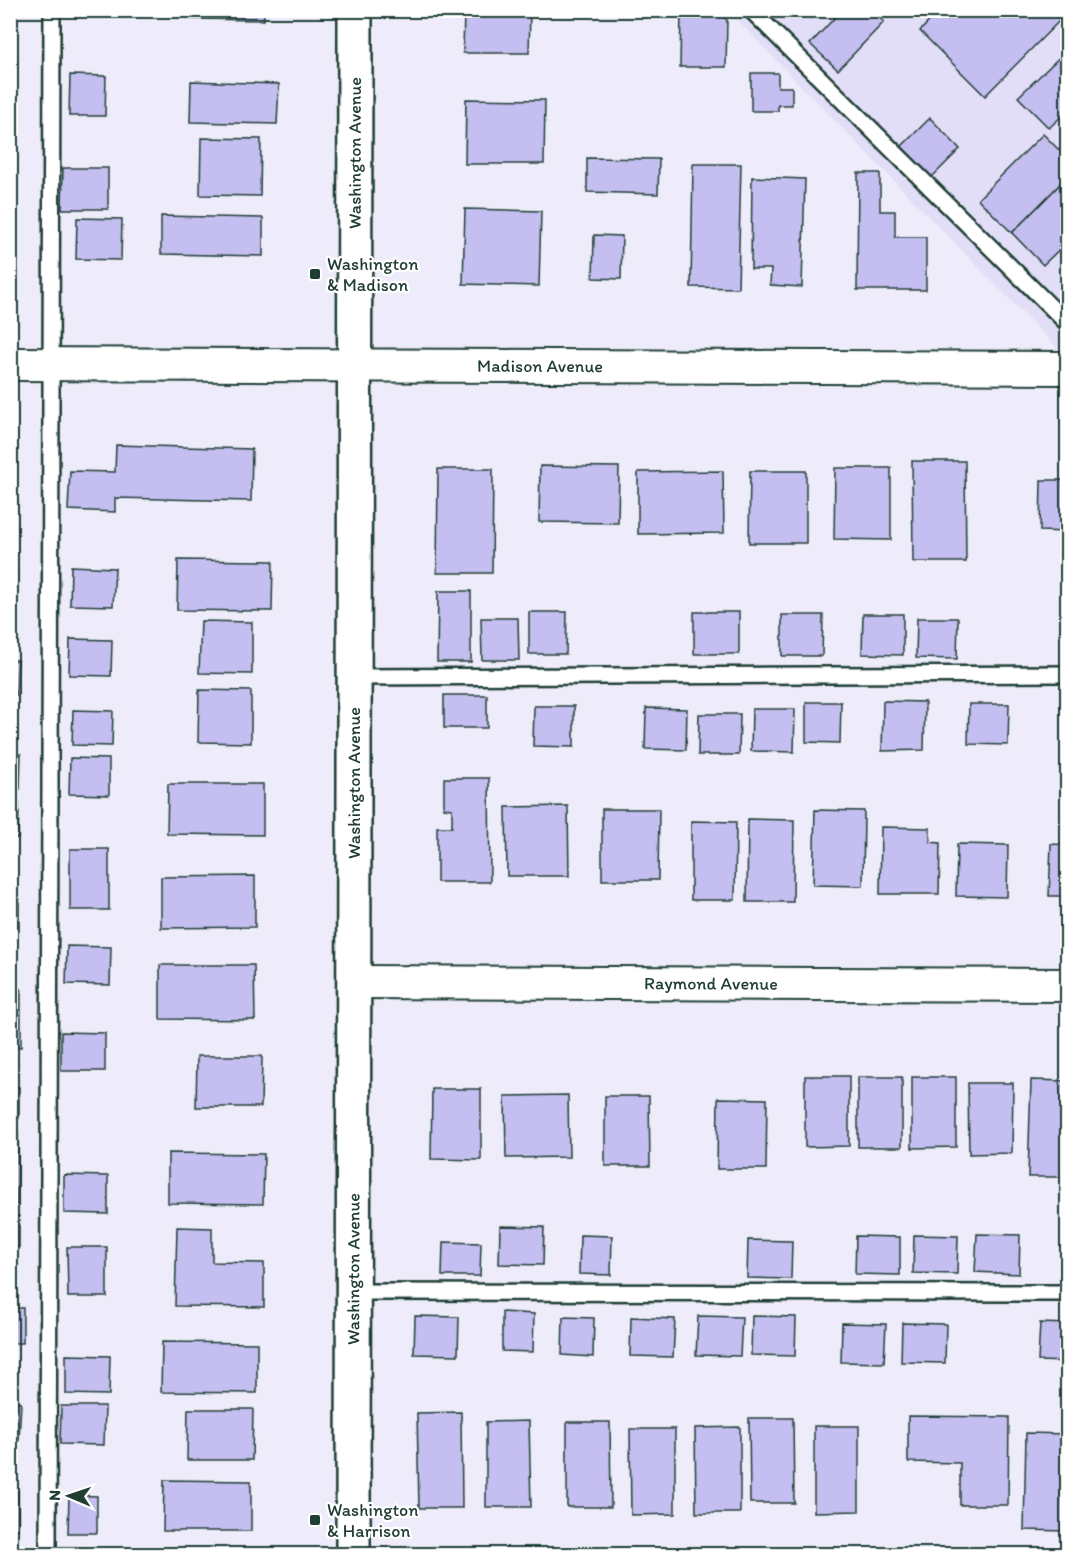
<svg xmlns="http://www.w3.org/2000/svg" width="1078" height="1565" viewBox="0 0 1078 1565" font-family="Itim,sans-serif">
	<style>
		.built { fill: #e2def7 }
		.building { fill: #c5bef0; stroke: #1f3d34; stroke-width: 1.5 }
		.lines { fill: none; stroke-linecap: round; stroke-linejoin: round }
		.lane-casing { stroke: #1f3d34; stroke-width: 20 }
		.street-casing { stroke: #1f3d34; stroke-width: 36 }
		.secondary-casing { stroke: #1f3d34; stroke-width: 38 }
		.lane { stroke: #fff; stroke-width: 15 }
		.street { stroke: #fff; stroke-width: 32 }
		.secondary { stroke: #fff; stroke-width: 33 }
		.poi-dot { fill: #1f3d34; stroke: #fff; stroke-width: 2 }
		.labels { text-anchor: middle; stroke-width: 4.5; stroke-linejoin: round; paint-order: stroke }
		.street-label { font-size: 18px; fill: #1f3d34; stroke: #fff }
		.poi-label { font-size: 18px; fill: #1f3d34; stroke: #fff; text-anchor: start }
	</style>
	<rect width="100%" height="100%" fill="#eeecfa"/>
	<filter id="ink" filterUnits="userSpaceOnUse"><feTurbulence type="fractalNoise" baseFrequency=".0167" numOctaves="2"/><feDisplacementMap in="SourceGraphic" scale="12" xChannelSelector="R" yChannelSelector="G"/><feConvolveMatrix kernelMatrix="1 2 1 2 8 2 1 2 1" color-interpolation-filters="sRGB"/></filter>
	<g filter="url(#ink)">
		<path class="built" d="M728,11h339v337h-10z"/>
		<g class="building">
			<path d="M191,10h73v10l-73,-1z"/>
			<path d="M464,10h66l-1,43h-66z"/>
			<path d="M681,10h32l14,10 -1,47h-46z"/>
			<path d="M842,10h29l13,12 -46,48 -28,-26z"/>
			<path d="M940,10h128v2l-83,84 -65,-65z"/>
			<path d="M1068,49v61l-19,18 -31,-31z"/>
			<path d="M751,73h27v14h14v18h-14v6h-27z"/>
			<path d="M70,75l36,1 -1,40h-36z"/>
			<path d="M191,81l88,3 -2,40 -87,-2z"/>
			<path d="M466,99l79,1 -1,64h-79z"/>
			<path d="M930,118l30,31 -29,29 -30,-31z"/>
			<path d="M1043,134l25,25v17l-56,57 -34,-34z"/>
			<path d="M201,138l60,1 -1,57 -60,-1z"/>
			<path d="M587,158l72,1 -1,35 -71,-2z"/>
			<path d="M693,164h48l-3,124 -47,-1z"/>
			<path d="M63,168h45v41h-46z"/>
			<path d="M858,173h22v38h15v26h31v53h-69z"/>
			<path d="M1068,176v65l-25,24 -31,-32z"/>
			<path d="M752,177l53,2 -3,108 -32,-2 1,-16h-20z"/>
			<path d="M465,209l76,2 -2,75 -76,-2z"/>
			<path d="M161,216l102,2v38l-102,-2z"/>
			<path d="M77,218l45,1 -1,41 -45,-1z"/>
			<path d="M594,235l28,1 -1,43 -28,-1z"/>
			<path d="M116,445l136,4 -1,52 -136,-3v14l-47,-2 2,-39 45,1z"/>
			<path d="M912,461h53l1,101h-53z"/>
			<path d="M540,466l79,1 -1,56 -79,-1z"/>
			<path d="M835,468h56v72l-57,-1z"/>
			<path d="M438,469h55l-1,104h-55z"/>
			<path d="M723,471l1,62 -86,1v-62z"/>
			<path d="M750,471h56v72h-57z"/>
			<path d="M10,477h4l-1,35h-3z"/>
			<path d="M1041,480h27v52l-28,-1z"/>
			<path d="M178,560l95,1 -1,50 -95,-1z"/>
			<path d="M71,566l44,2 -2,38 -43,-1z"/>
			<rect x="10" y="571" width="6" height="35"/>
			<path d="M438,591h33v71h-34z"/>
			<path d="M529,612h38l-1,42h-37z"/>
			<rect x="694" y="612" width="45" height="42"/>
			<path d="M863,614h40v41l-41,-1z"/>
			<path d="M782,615h41l-1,41h-40z"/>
			<path d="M1064,617h4v40h-5z"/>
			<path d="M481,618h37l1,42h-37z"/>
			<path d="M917,618h41l-1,41 -41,-1z"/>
			<path d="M201,621l51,1v52l-53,-1z"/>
			<path d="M70,639l42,1 -1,36 -42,-1z"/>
			<path d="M10,660h8l-2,35 -6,-1z"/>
			<path d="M199,690l52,1v52l-53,-1z"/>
			<rect x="444" y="695" width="43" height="33"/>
			<path d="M883,701l42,1 -1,48 -42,1z"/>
			<path d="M806,702h35l-1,41 -34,-1z"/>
			<path d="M969,704h40l-1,41 -40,-1z"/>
			<path d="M534,706h40v41l-41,-1z"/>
			<path d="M646,708l41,1 -1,41 -41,-1z"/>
			<path d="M752,709h43l-1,43 -43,-1z"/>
			<path d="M73,710l40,1 -1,35 -40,-1z"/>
			<path d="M699,714h41l-1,41h-41z"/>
			<path d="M10,754h11l-1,35 -10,-1z"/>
			<path d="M70,758l39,1v36l-40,-1z"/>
			<path d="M444,778h45l1,104h-53v-55h15v-18l-8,-1z"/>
			<path d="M168,784h95v51l-96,-1z"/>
			<path d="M10,803h9l-1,35h-8z"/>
			<path d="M568,806l1,70h-62l-1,-69z"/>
			<path d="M602,809h57l-1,71h-56z"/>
			<path d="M815,810l49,1 -1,75 -50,-1z"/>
			<path d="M748,819l46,1 -1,82h-46z"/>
			<path d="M691,821l45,1 -1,78h-44z"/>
			<path d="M881,827l49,1v14l10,1 -1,51h-59z"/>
			<path d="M957,844l51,1 -1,52 -51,-1z"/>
			<path d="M1051,844l17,1v51h-19z"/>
			<rect x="70" y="849" width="39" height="61"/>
			<path d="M255,876v51l-94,1v-51z"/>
			<path d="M19,899v32h-9v-31z"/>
			<path d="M67,946l44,1 -1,38 -44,-1z"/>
			<path d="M160,965h94l1,55 -95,-1z"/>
			<rect x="10" y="989" width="11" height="58"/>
			<path d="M61,1032l44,1v38h-44z"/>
			<path d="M197,1056h65l-1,51h-65z"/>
			<path d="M805,1076h44v70l-44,1z"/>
			<rect x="858" y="1077" width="44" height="70"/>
			<path d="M912,1077h44v70l-44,1z"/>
			<path d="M1031,1080l37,1v96h-40z"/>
			<path d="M968,1083h45l-1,70 -43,1z"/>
			<rect x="10" y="1087" width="9" height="31"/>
			<path d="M432,1089h49v71l-50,-1z"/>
			<path d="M568,1095l1,62 -63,1 -1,-62z"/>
			<path d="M605,1096h44l1,70h-45z"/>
			<path d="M718,1098l49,1 -1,70h-49z"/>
			<path d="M10,1131h8l-1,74h-7z"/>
			<path d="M168,1153l96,1 -1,50 -95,-1z"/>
			<path d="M64,1175l44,1v38l-44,-1z"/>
			<rect x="10" y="1216" width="9" height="31"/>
			<path d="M500,1226l44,1 -1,38 -44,-1z"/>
			<path d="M177,1227l35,1v34l52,1v44l-89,-1z"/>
			<path d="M1065,1227h3v48h-4z"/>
			<path d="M977,1234l43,1 -1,39 -44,-2z"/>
			<path d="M580,1235l32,1 -1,39 -32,-1z"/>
			<path d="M914,1235l44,1 -1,38 -44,-1z"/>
			<path d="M856,1236l44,1v38l-45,-1z"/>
			<path d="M748,1240l44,1 -1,38 -44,-1z"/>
			<path d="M443,1242l38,1 -1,33h-38z"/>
			<path d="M67,1247h40v50h-39z"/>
			<rect x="10" y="1308" width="13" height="35"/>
			<path d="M502,1312l32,2 -1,38 -31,-1z"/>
			<path d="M415,1316l44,1 -1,38 -44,-1z"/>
			<path d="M698,1316l44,1 -2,39 -44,-1z"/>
			<path d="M752,1316l44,1 -1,39 -44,-1z"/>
			<path d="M563,1317l31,1 -1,39 -31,-2z"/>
			<path d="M631,1317l44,2 -2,38 -43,-1z"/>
			<path d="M842,1323l44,1 -2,39 -43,-1z"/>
			<path d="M902,1323l44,1 -1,39 -44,-1z"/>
			<path d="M1040,1323l28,1v38l-30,-1z"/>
			<path d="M162,1342l95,1v50l-96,-1z"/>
			<path d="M66,1355l44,1 -1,39 -43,-1z"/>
			<path d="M10,1401l11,1 -2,38h-9z"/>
			<path d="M61,1406h44l-1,39 -44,-1z"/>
			<path d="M188,1409h65l-1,51h-65z"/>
			<path d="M461,1412l1,96h-43l-2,-95z"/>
			<path d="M908,1416l101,1 -1,88h-48v-42l-52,-1z"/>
			<path d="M749,1418h44l1,85h-44z"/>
			<path d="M529,1421l2,86h-45v-85z"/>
			<path d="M567,1422h43l1,85h-44z"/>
			<path d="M814,1426h45v85l-45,1z"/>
			<path d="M740,1427v86h-44l-1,-85z"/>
			<path d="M630,1429h45v85l-44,1z"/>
			<path d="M1026,1433l42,1 -1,97 -43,-1z"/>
			<path d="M164,1480l87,1v50h-88z"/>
			<rect x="10" y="1491" width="8" height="38"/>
			<path d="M69,1495l28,1v37h-29z"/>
		</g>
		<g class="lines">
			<defs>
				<g id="lane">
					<path d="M751,10l317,314"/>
					<path d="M355,677l713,-3"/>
					<path d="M354,1292l714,1"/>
					<path d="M48,1554l4,-1544"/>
				</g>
				<g id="street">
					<path id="s1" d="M10,364l1058,4"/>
					<path id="s2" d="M354,982l714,3"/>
				</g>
				<g id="secondary">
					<path id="s3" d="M353,1554l2,-1544"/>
				</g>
			</defs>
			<use href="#lane" class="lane-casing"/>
			<use href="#street" class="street-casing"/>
			<use href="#secondary" class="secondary-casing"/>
			<use href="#lane" class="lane"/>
			<use href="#street" class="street"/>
			<use href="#secondary" class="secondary"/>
		</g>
	</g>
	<g class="poi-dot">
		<rect x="309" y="268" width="12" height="12" rx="3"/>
		<rect x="309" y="1514" width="12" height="12" rx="3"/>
	</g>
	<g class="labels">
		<g class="street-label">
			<text dy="6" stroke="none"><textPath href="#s3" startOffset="1401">Washington Avenue</textPath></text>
			<text dy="6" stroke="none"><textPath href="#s1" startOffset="530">Madison Avenue</textPath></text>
			<text dy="6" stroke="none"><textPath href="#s3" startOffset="771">Washington Avenue</textPath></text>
			<text dy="6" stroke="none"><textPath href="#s2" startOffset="357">Raymond Avenue</textPath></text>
			<text dy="6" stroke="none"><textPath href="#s3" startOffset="285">Washington Avenue</textPath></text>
		</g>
		<g class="poi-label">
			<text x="327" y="270">Washington<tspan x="327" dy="21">&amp; Madison</tspan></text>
			<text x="327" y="1516">Washington<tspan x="327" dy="21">&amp; Harrison</tspan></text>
		</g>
	</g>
	<rect width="1078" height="1565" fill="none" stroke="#fff" stroke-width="36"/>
	<rect x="18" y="18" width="1042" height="1529" fill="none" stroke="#1f3d34" stroke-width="2" filter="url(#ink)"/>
	<g transform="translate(69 1496) rotate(272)" stroke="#ffffff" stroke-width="4.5" paint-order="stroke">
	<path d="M0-4.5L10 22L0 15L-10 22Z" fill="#1f3d34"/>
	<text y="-9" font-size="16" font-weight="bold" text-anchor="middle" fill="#1f3d34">N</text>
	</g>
</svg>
